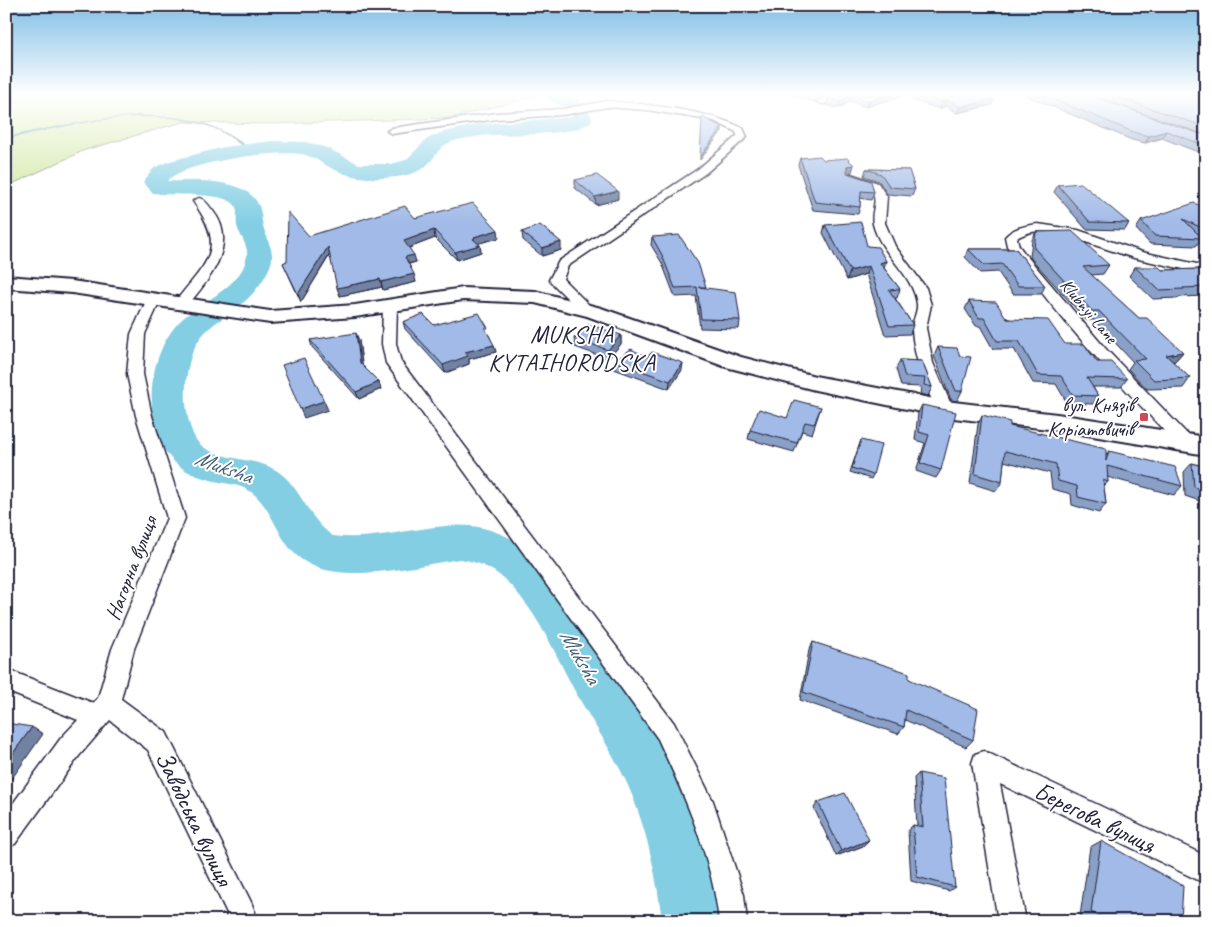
<svg xmlns="http://www.w3.org/2000/svg" width="1212" height="927" viewBox="0 0 1212 927" font-family="Caveat,sans-serif">
	<style>
		.green { fill: #cde59a; stroke: #78846a }
		.lines { fill: none; stroke-linecap: round; stroke-linejoin: round }
		.stream { fill: #5c89a0; fill-rule: evenodd }
		.river { fill: #83cee3; fill-rule: evenodd }
		.street-casing { stroke: #22223b; stroke-width: 3 }
		.secondary-casing { stroke: #22223b; stroke-width: 4 }
		.street { fill: #fff; fill-rule: evenodd }
		.secondary { fill: #fff; fill-rule: evenodd }
		.wall { fill: #8aa0c7; stroke: #22223b }
		.shaded-wall { fill: #7182a2; stroke: #22223b }
		.building { fill: #a1bae7; stroke: #22223b }
		.poi-dot { fill: #d1495b; stroke: #fff; stroke-width: 2 }
		.labels { text-anchor: middle; stroke-width: 4; stroke-linejoin: round; paint-order: stroke }
		.far-street-label { font-size: 18px; fill: #22223b; stroke: #fff }
		.poi-label { font-size: 21px; fill: #22223b; stroke: #fff; text-anchor: end }
		.street-label { font-size: 21px; fill: #22223b; stroke: #fff }
		.water-label { font-size: 22px; font-style: italic; fill: #445e76; stroke: #fff }
		.quarter-label { font-size: 24px; letter-spacing: 1px; fill: #22223b; stroke: #fff }
		.near-street-label { font-size: 25px; fill: #22223b; stroke: #fff }
	</style>
	<rect width="100%" height="100%" fill="#fff"/>
	<filter id="ink" filterUnits="userSpaceOnUse"><feTurbulence type="fractalNoise" baseFrequency=".02" numOctaves="2"/><feDisplacementMap in="SourceGraphic" scale="10" xChannelSelector="R" yChannelSelector="G"/><feConvolveMatrix kernelMatrix="1 2 1 2 8 2 1 2 1" color-interpolation-filters="sRGB"/></filter>
	<g filter="url(#ink)">
		<path class="green" d="M6,95h534l-89,23 -182,6 -86,-2 -98,28 -79,37z"/>
		<g class="lines">
			<path class="stream" d="M140,115c27,1 56,2 81,15 10,5 20,12 30,19l-3,1c-11,-7 -21,-16 -33,-21 -66,-26 -142,-4 -209,10v-2c45,-10 89,-19 134,-22z"/>
			<path class="river" d="M546,95c19,-2 41,2 46,25 -13,18 -87,13 -111,16 -11,2 -26,3 -36,9 -7,4 -10,12 -15,17 -11,13 -30,15 -46,16 -17,1 -35,-1 -51,-9 -9,-5 -18,-11 -27,-14 -23,-7 -124,7 -139,26 26,1 77,-5 91,23 4,7 3,17 6,25 7,22 14,26 0,49 -30,50 -73,34 -78,108 -1,17 1,37 9,52 13,23 56,18 79,31 27,15 33,51 59,67 49,7 105,-18 150,-8 62,15 90,73 121,122 18,29 38,57 55,86 33,56 54,121 65,185h-62c-5,-43 -14,-86 -30,-126 -14,-35 -36,-67 -55,-100 -21,-39 -40,-86 -73,-116 -14,-12 -26,-17 -44,-20 -44,6 -129,31 -165,-5 -17,-17 -22,-42 -40,-59 -9,-8 -19,-10 -31,-12 -31,-6 -55,-16 -66,-47 -13,-37 -6,-85 21,-114 20,-20 69,-37 68,-71 -1,-9 -8,-17 -10,-25 -1,-6 1,-13 -1,-19 -7,-17 -66,-10 -83,-14l-10,-11 11,-14 16,-7 54,-14 48,-6 33,1 22,6 32,16h32l15,-4 21,-21 16,-7 38,-8 91,-7c-5,-13 -19,-12 -26,-22z"/>
			<defs>
				<g id="street">
					<path d="M831,95h10l-17,9 -7,-2z"/>
					<path d="M607,101c46,4 94,8 136,27l4,9 -41,36 -138,93 -5,13 31,31 -7,4 -5,-1 -33,-33 10,-19 139,-92 39,-33 -1,-4 -22,-11 -67,-11 -40,-3 -45,8 -65,4 -105,15 -5,-3 5,-3 105,-15 65,-4z"/>
					<path d="M851,174l27,9 9,14 -2,26 10,23 31,42 5,17 -5,23 7,35 20,46 -2,4h-12c-14,-24 -25,-55 -27,-83 0,-9 6,-18 5,-26 -4,-31 -37,-50 -44,-80 -3,-16 7,-20 -3,-37l-23,-8v-4z"/>
					<path d="M199,198c6,1 10,8 14,13 27,34 -6,72 -28,97l-5,1 -7,-4c30,-41 57,-53 20,-104z"/>
					<path d="M1038,224l40,6 64,22 64,14v8l-72,-16 -79,-26c-15,-1 -25,-2 -38,6l2,8 6,8 80,94 85,89 2,4 -2,4 -6,2 -6,-2c-60,-62 -121,-128 -171,-199l-2,-9c9,-10 20,-11 33,-13z"/>
					<path d="M153,297l7,4 -15,33 -2,40 9,42 33,102 -51,131 -13,50 45,33 85,170 4,10 -1,9h-28l1,-8 -79,-163 -38,-30 -31,36 -64,88 -9,4v-35l55,-75 17,-18 -72,-29v-22l87,34 5,-5 14,-49 55,-131 -31,-102 -9,-42 4,-40 15,-33z"/>
					<path d="M390,301l7,4 -1,39 5,18 273,361 39,78 31,94 3,26h-28c-7,-64 -34,-124 -61,-182l-272,-376 -4,-19 1,-39z"/>
					<path d="M984,751l222,105v28l-206,-100 26,137h-28l-26,-158 3,-9z"/>
				</g>
				<path id="secondary" d="M6,276l66,5 198,30 85,-6 108,-17 72,3 66,17 140,49 74,19 130,25 112,13 149,23v18l-149,-25 -112,-13 -130,-27 -89,-23 -139,-51 -52,-13 -72,-3 -108,17 -85,6 -198,-30 -66,-5z"/>
			</defs>
			<use href="#street" class="street-casing"/>
			<use href="#secondary" class="secondary-casing"/>
			<use href="#street" class="street"/>
			<use href="#secondary" class="secondary"/>
		</g>
		<g class="wall">
			<path d="M794,95h34l-13,7 -22,-6z"/>
			<path d="M835,95h69l-38,12 -15,-6 -12,7 -13,-3 2,-7z"/>
			<path d="M914,95h72l6,10 -35,8 -12,-7 -5,3 -28,-9z"/>
			<path d="M1025,95h181v40l-108,-37 108,38v18h-3l-41,-16 -17,5 -13,-3z"/>
			<path d="M800,158l24,2 28,12 -3,1 25,19 -3,8 -11,-2v9l-2,7 -45,-4 -15,-45z"/>
			<path d="M866,169l43,1 6,19 -3,7 -25,-2 -8,-13 -15,-5z"/>
			<path d="M575,180l43,19 -22,6 -21,-17z"/>
			<path d="M1058,185l71,38 -4,7 -39,-1 -32,-37z"/>
			<path d="M1206,208v32l-4,-2 -6,8 -46,-2 -14,-15 5,-8z"/>
			<path d="M415,218l84,20 -21,5 2,2 1,7 -24,8 -22,-22 -26,10 7,14 -7,2 7,18 -33,8 -1,-3 -42,9 -10,-41 -29,47 -18,-39 4,-2 22,-25z"/>
			<path d="M825,225l42,21 19,15 -2,7 16,21 -3,9h-2l18,27 -3,9 -25,1 -19,-61 -19,6 -24,-47z"/>
			<path d="M522,232l39,18 -19,6 -19,-16z"/>
			<path d="M1036,232l73,33 -6,9 -12,1 48,43 44,34 -8,9 -2,1 17,16 -7,10 -36,1 -19,-20 5,-7 -39,-42h-8l-56,-63 2,-17z"/>
			<path d="M652,237l54,50 -1,1 35,32 -1,9 -39,-1 -4,-32 -21,1 -13,-34 -11,-18z"/>
			<path d="M968,249h48l29,37 -4,8h-28l-15,-22 -18,1 -15,-16z"/>
			<path d="M1135,267l27,3 44,-1v27l-27,1 -1,1 -25,1 -24,-23z"/>
			<path d="M969,301l96,43 62,35 -6,8h-28l5,9 -5,8 -26,-1 -11,-19 -23,-1 -19,-34h-21l-13,-23h-4l-11,-17z"/>
			<path d="M403,322l31,3 55,10 7,17 -27,7v5l-24,9 -40,-44z"/>
			<path d="M621,335v9l-13,15 -33,-12 -1,-9z"/>
			<path d="M310,340h49l3,25 19,24 -22,10 -47,-52z"/>
			<path d="M938,347l24,44 -5,10 -6,-1 -17,-44z"/>
			<path d="M647,357l35,13 -13,19 -55,-20v-8z"/>
			<path d="M900,360l22,1 10,26 -4,9 -8,-2 1,-7 -20,-1 -5,-17z"/>
			<path d="M922,405l19,65 -5,8 -20,-7 9,-28 -10,-3 3,-27z"/>
			<path d="M821,407l-9,27 -10,-3 -8,21 -46,-13 2,-9z"/>
			<path d="M982,415l28,11 96,29 3,-4 73,35 -8,9 -67,-18 1,5 -4,4 2,18 -7,9 -27,-8 -1,-11 -19,-5 -2,-16 -46,-12 -2,21 -6,9 -26,-8 8,-59z"/>
			<path d="M861,440l12,35 -2,4 -21,-7z"/>
			<path d="M1192,463l14,4v36l-21,-7 -1,-24z"/>
			<path d="M813,642l96,37 64,61 -7,7 -61,-27 -1,7 -6,7 -98,-34 9,-50z"/>
			<path d="M919,773l36,114 -6,4 -38,-10 -3,-51 5,-5 4,1 -3,-48z"/>
			<path d="M818,802l45,44 -27,10 -22,-48z"/>
			<path d="M1101,841l80,80h-93l-8,-5 10,-69z"/>
		</g>
		<g class="shaded-wall">
			<path d="M818,95h10l-13,7 2,-6z"/>
			<path d="M852,95l-1,6 -12,7 1,-6z"/>
			<path d="M886,95h18l-38,12 2,-6z"/>
			<path d="M994,99l-2,6 -35,8 3,-6z"/>
			<path d="M948,100l-3,6 -5,3 2,-7z"/>
			<path d="M722,127v4l-22,29v-3z"/>
			<path d="M1166,131l-4,7 -17,5 4,-7z"/>
			<path d="M854,165l-2,7 -6,2 1,-8z"/>
			<path d="M618,191v8l-22,6 -1,-8z"/>
			<path d="M434,230l1,8 -29,11 -2,-8z"/>
			<path d="M498,230l1,8 -23,6 -3,-5 1,-2z"/>
			<path d="M561,242v8l-19,6v-8z"/>
			<path d="M480,245l1,7 -24,8 -2,-8z"/>
			<path d="M328,247l2,7 -29,48 -3,-8z"/>
			<path d="M414,255l2,7 -9,2 -2,-7z"/>
			<path d="M886,261l-3,9 -3,-7z"/>
			<path d="M869,266l-3,8 -19,6 3,-9z"/>
			<path d="M414,274l2,8 -33,8 -2,-8z"/>
			<path d="M380,279l2,8 -42,9 -3,-8z"/>
			<path d="M356,333l3,7 4,30 -3,-7z"/>
			<path d="M621,335v9l-13,15v-9z"/>
			<path d="M494,345l2,7 -27,7v5l-24,9 -2,-8 22,-13z"/>
			<path d="M1183,352l-8,9 -16,3 7,-9z"/>
			<path d="M683,363l-1,7 -13,19 1,-8z"/>
			<path d="M379,382l2,7 -22,10 -3,-7z"/>
			<path d="M324,401l4,9 -24,8 -4,-9z"/>
			<path d="M32,727l11,7 -37,53v-24z"/>
			<path d="M869,840l-6,6 -27,10 5,-5z"/>
		</g>
		<g class="building">
			<path d="M835,95h51l-18,6 -16,-6 -12,7 -12,-4z"/>
			<path d="M918,95h68l8,4 -34,8 -12,-7 -6,2z"/>
			<path d="M1043,95h46l117,41v10l-40,-15 -17,5 -13,-3z"/>
			<path d="M1111,95h95v32z"/>
			<path d="M702,117l20,10 -22,30z"/>
			<path d="M820,156l4,4 23,-2 7,7 -7,1v7l24,8 3,11 -13,-1 -1,16 -45,-5 -15,-44z"/>
			<path d="M866,169l43,1 6,19 -25,-2 -9,-13z"/>
			<path d="M597,175l21,16 -23,6 -20,-17z"/>
			<path d="M1081,183l48,40 -39,-1 -32,-37z"/>
			<path d="M473,203l25,27 -24,7 1,1 -2,1 7,6 -25,7 -21,-22 -30,11 10,14 -9,2 9,17 -33,8 -1,-3 -43,9 -9,-41 -30,47 -15,-31 4,-2 1,-49 21,24 96,-30 10,12z"/>
			<path d="M1194,203l12,5v22l-23,-11 19,19 -47,-2 -14,-15z"/>
			<path d="M861,222l6,24 11,1 8,14 -6,2 20,26 -11,1 24,35 -24,1 -20,-60 -19,5 -25,-46z"/>
			<path d="M540,225l21,17 -19,6 -20,-16z"/>
			<path d="M1072,231l37,34 -26,2 56,51h8l36,34 -17,3 24,23 -36,2 -20,-20 12,-1 -47,-48h-7l-58,-63 2,-16z"/>
			<path d="M679,235l19,28 8,24h-7l37,5 4,28 -39,-1 -4,-32 -22,1 -13,-33 -10,-18z"/>
			<path d="M968,249h48l29,37h-27l-16,-22 -18,1z"/>
			<path d="M1135,267h24l3,3 44,-1v18l-23,1 1,1 -25,1z"/>
			<path d="M969,301l27,1 11,17 41,1 17,24h19l13,18h14l16,17 -40,-1 11,18 -25,-1 -12,-19 -23,-1 -19,-34h-22l-13,-23h-5z"/>
			<path d="M479,313l9,15h-3l9,17 -29,7 3,4 -25,9 -40,-43 20,-8 11,11z"/>
			<path d="M588,324l33,11 -13,15 -34,-12z"/>
			<path d="M356,333l4,30 19,19 -23,10 -46,-52z"/>
			<path d="M938,347l19,1 3,8 11,1 -9,34h-6z"/>
			<path d="M631,349l16,8 5,-5 31,11 -13,18 -56,-20z"/>
			<path d="M304,358l20,43 -24,8 -18,-44z"/>
			<path d="M900,360l22,1 10,26 -8,-2 1,-7 -20,-1z"/>
			<path d="M794,400l27,7 -7,17 -9,-2 -8,21 -47,-13 9,-21 28,9z"/>
			<path d="M922,405l34,7 -15,58 -21,-7 9,-28 -10,-3z"/>
			<path d="M982,415l28,7v4l96,23v12l3,-10 66,16 7,19 -75,-20 1,16 -5,-2 3,24 -28,-7 -1,-11 -19,-5 -2,-17 -51,-13 -3,31 -27,-8z"/>
			<path d="M861,440l20,5 -8,30 -21,-7z"/>
			<path d="M1192,463l14,4v24l-12,-4z"/>
			<path d="M813,642l96,31v6l69,30 -5,31 -67,-30 -2,17 -101,-35z"/>
			<path d="M6,723l26,4 -26,36z"/>
			<path d="M919,773l25,5 11,109 -38,-10 -4,-52 10,2z"/>
			<path d="M845,793l24,47 -28,11 -23,-49z"/>
			<path d="M1101,841l82,45 -2,35h-74l-16,-9z"/>
		</g>
	</g>
	<linearGradient id="sky" x2="0" y2="1"><stop stop-color="#7fbee6"/><stop offset="0.42" stop-color="#fff"/><stop offset="1" stop-color="#fff" stop-opacity="0"/></linearGradient>
	<rect width="1212" height="224" fill="url(#sky)"/>
	<rect class="poi-dot" x="1139" y="412" width="10" height="10" rx="2.5"/>
	<g class="labels">
		<g class="far-street-label">
			<text transform="translate(1089 311) rotate(50)" y="6">Klubnyi Lane</text>
		</g>
		<g class="poi-label">
			<text x="1134" y="412">вул. Князів<tspan x="1134" dy="24">Коріатовичів</tspan></text>
		</g>
		<g class="street-label">
			<text transform="translate(131 568) rotate(-69)" y="7">Нагорна вулиця</text>
		</g>
		<g class="water-label">
			<text transform="translate(224 466) rotate(20)" y="8">Muksha</text>
			<text transform="translate(581 656) rotate(60)" y="8">Muksha</text>
		</g>
		<g class="quarter-label">
			<text x="572" y="342">MUKSHA<tspan x="572" dy="28">KYTAIHORODSKA</tspan></text>
		</g>
		<g class="near-street-label">
			<text transform="translate(1095 817) rotate(26)" y="9">Берегова вулиця</text>
			<text transform="translate(195 818) rotate(64)" y="9">Заводська вулиця</text>
		</g>
	</g>
	<rect width="1212" height="927" fill="none" stroke="#fff" stroke-width="25"/>
	<rect x="12" y="12" width="1187" height="902" fill="none" stroke="#22223b" stroke-width="2" filter="url(#ink)"/>
</svg>
